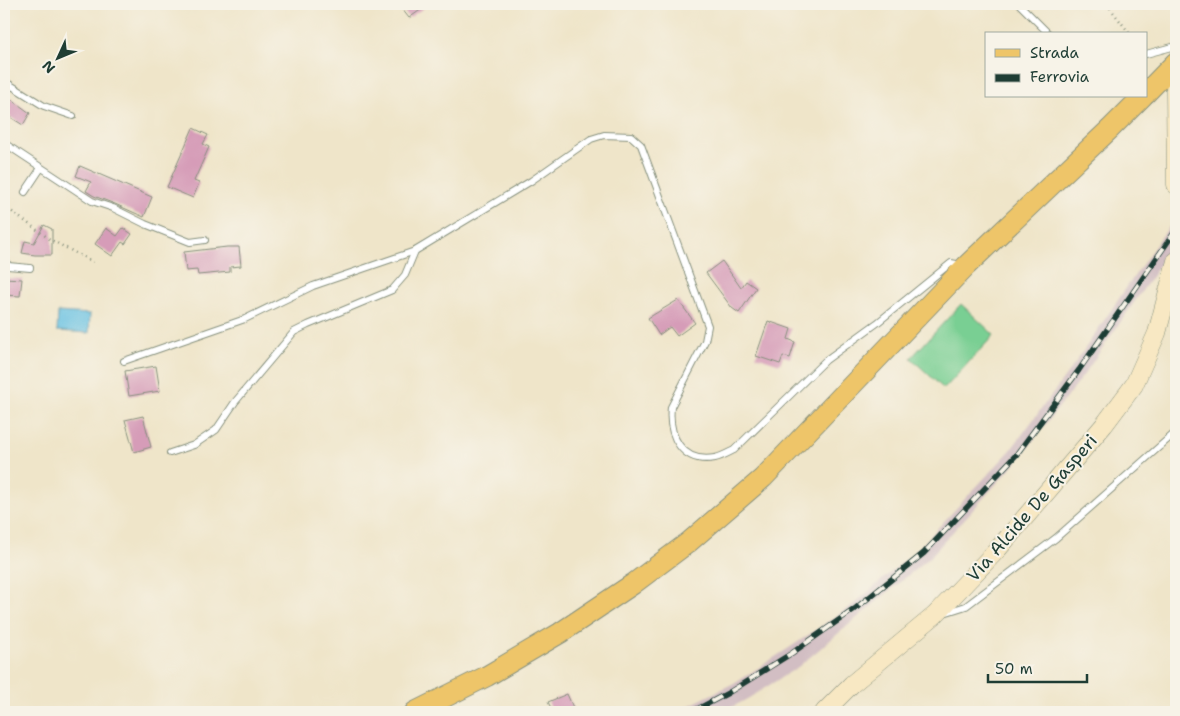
<svg xmlns="http://www.w3.org/2000/svg" width="1180" height="716" viewBox="0 0 1180 716" font-family="'Shantell Sans',sans-serif">
	<style>
		.industrial { fill: #d2bec3 }
		.green { fill: #79cf93; stroke: #4c8664 }
		.water { fill: #64c0e2; stroke: #427e8b }
		.building { fill: #d69cb8 }
		.lines { fill: none; stroke-linecap: round; stroke-linejoin: round }
		.service-casing { stroke: #87917e; stroke-width: 8 }
		.secondary-casing { stroke: #87917e; stroke-width: 19 }
		.primary-casing { stroke: #87917e; stroke-width: 22 }
		.path { stroke: #87917e; stroke-width: 2.5; stroke-dasharray: 1 4; stroke-linecap: butt }
		.service { stroke: #fff; stroke-width: 6 }
		.secondary { stroke: #f8e8c3; stroke-width: 18 }
		.primary { stroke: #eec569; stroke-width: 20 }
		.rail-casing { stroke: #1f3d34; stroke-width: 5.5 }
		.rail { stroke: #f7f3e8; stroke-width: 4; stroke-dasharray: 11; stroke-linecap: butt }
		.labels { text-anchor: middle; stroke-width: 4; stroke-linejoin: round; paint-order: stroke }
		.street-label { font-size: 18px; fill: #1f3d34; stroke: #f7f3e8 }
	</style>
	<rect width="100%" height="100%" fill="#f7f3e8"/>
	<filter id="ink" filterUnits="userSpaceOnUse"><feTurbulence type="fractalNoise" baseFrequency=".02" numOctaves="2"/><feDisplacementMap in="SourceGraphic" scale="10" xChannelSelector="R" yChannelSelector="G"/><feConvolveMatrix kernelMatrix="1 2 1 2 8 2 1 2 1" color-interpolation-filters="sRGB"/></filter>
	<filter id="wash" filterUnits="userSpaceOnUse"><feTurbulence type="fractalNoise" baseFrequency=".0096" numOctaves="4" result="noise"/><feDisplacementMap in="SourceGraphic" scale="20" xChannelSelector="R" yChannelSelector="G"/><feGaussianBlur stdDeviation="1.12" result="paint"/><feColorMatrix in="noise" values="0 0 0 0 0 0 0 0 0 0 0 0 0 0 0 0 0 1.4 0 .05"/><feComposite in="paint" operator="in"/></filter>
	<g filter="url(#wash)">
		<rect width="100%" height="100%" fill="#efe5c9"/>
		<path class="industrial" d="M1176,218v24l-91,131 -65,85 -91,100 -131,109 -49,31 -26,14h-47l62,-31 51,-33 65,-44 64,-55 92,-98 63,-85 86,-126z"/>
		<path class="green" d="M961,304l33,31 -50,54 -33,-31z"/>
		<path class="water" d="M58,312l32,2 -1,19 -32,-2z"/>
		<g id="blocks">
			<g class="building">
				<path d="M398,4h31l-20,14z"/>
				<path d="M4,94l26,19 -7,12 -19,-12z"/>
				<path d="M193,128l15,7 -5,9 6,3 -15,34 5,2 -6,15 -26,-11z"/>
				<path d="M80,166l72,31 -8,20 -29,-13 -21,-8 -8,-5 5,-9 -15,-6z"/>
				<path d="M44,225l8,4v26h-17l-13,-2 3,-12 9,2z"/>
				<path d="M106,228l11,8 6,-8 9,6 -7,10 -3,-2 -10,14 -17,-12z"/>
				<path d="M227,247h12l2,19 -11,1v5l-32,3 -1,-5 -11,1 -2,-19z"/>
				<path d="M722,261l19,27 5,-7 10,7 -17,25 -7,-5 -26,-35z"/>
				<path d="M4,278l18,1 -2,17 -16,-1z"/>
				<path d="M678,300l17,23 -18,13 -7,-9 -11,8 -11,-17z"/>
				<path d="M768,321l23,8 -3,10 7,3 -5,16 -7,-2 -3,8 -24,-8z"/>
				<path d="M156,366l4,25 -31,5 -4,-25z"/>
				<path d="M143,416l8,31 -17,5 -9,-32z"/>
				<path d="M567,694l8,18h-22l-5,-10z"/>
			</g>
		</g>
	</g>
	<g filter="url(#ink)">
		<use href="#blocks" fill-opacity="0" stroke="#87917e" stroke-width="1"/>
		<g class="lines">
			<defs>
				<g id="service">
					<path d="M1019,4l30,30"/>
					<path d="M1146,54l30,-8"/>
					<path d="M4,81l40,25 29,10"/>
					<path d="M4,143l88,58 21,7 32,16 45,18 15,-2"/>
					<path d="M25,192l16,-24"/>
					<path d="M4,254l4,12 22,2"/>
					<path d="M124,361l121,-42 68,-33 102,-35 116,-70 60,-42 13,-4 27,1 10,9 67,181 -3,15 -34,66c-3,29 11,57 44,51 6,-1 13,-5 19,-8l92,-90 51,-37 74,-60 11,2"/>
					<path d="M170,453l24,-8 22,-15 19,-28 59,-70 14,-7 84,-35 13,-15 10,-24"/>
					<path d="M944,613l22,-7 90,-68 120,-106"/>
				</g>
				<g id="secondary">
					<path d="M1176,77l-1,13 1,95"/>
					<path d="M824,712l28,-28 83,-69 63,-66 106,-124 30,-40 23,-52 19,-72"/>
				</g>
				<g id="primary">
					<path d="M1146,93l30,-31"/>
					<path d="M415,712l72,-36 73,-43 73,-49 56,-42 74,-64 203,-212 144,-137 33,-33"/>
				</g>
			</defs>
			<use href="#service" class="service-casing"/>
			<use href="#secondary" class="secondary-casing"/>
			<use href="#primary" class="primary-casing"/>
			<g class="path">
				<path d="M1107,4l23,30"/>
				<path d="M4,206l47,34 42,22"/>
			</g>
			<use href="#service" class="service"/>
			<use href="#secondary" class="secondary"/>
			<use href="#primary" class="primary"/>
			<defs>
				<path id="rail" d="M692,712l36,-19 64,-40 64,-45 68,-55 92,-98 63,-85 97,-140"/>
			</defs>
			<use href="#rail" class="rail-casing"/>
			<use href="#rail" class="rail"/>
		</g>
	</g>
	<g class="labels">
		<g class="street-label">
			<text transform="translate(1032 508) rotate(-49)" y="6">Via Alcide De Gasperi</text>
		</g>
	</g>
	<rect width="1180" height="716" fill="none" stroke="#f7f3e8" stroke-width="20"/>
	<rect x="985" y="32" width="162" height="65" fill="#f7f3e8" stroke="#a1aaa0"/>
	<rect x="995" y="49" width="25" height="8" fill="#eec569" stroke="#a1aaa0"/>
	<text x="1030" y="58" font-size="15" fill="#1f3d34">Strada</text>
	<rect x="995" y="74" width="25" height="8" fill="#1f3d34" stroke="#a1aaa0"/>
	<text x="1030" y="82" font-size="15" fill="#1f3d34">Ferrovia</text>
	<g transform="translate(58 58) rotate(226)" stroke="#f7f3e8" stroke-width="4" paint-order="stroke">
	<path d="M0-4L9 19L0 12L-9 19Z" fill="#1f3d34"/>
	<text y="-8" font-size="14" font-weight="bold" text-anchor="middle" fill="#1f3d34">N</text>
	</g>
	<path d="M988 674v8h99v-8" fill="none" stroke="#1f3d34" stroke-width="2.5"/>
	<text x="995" y="674" font-size="15" fill="#1f3d34" stroke="#f7f3e8" stroke-width="4" paint-order="stroke">50 m</text>
</svg>
